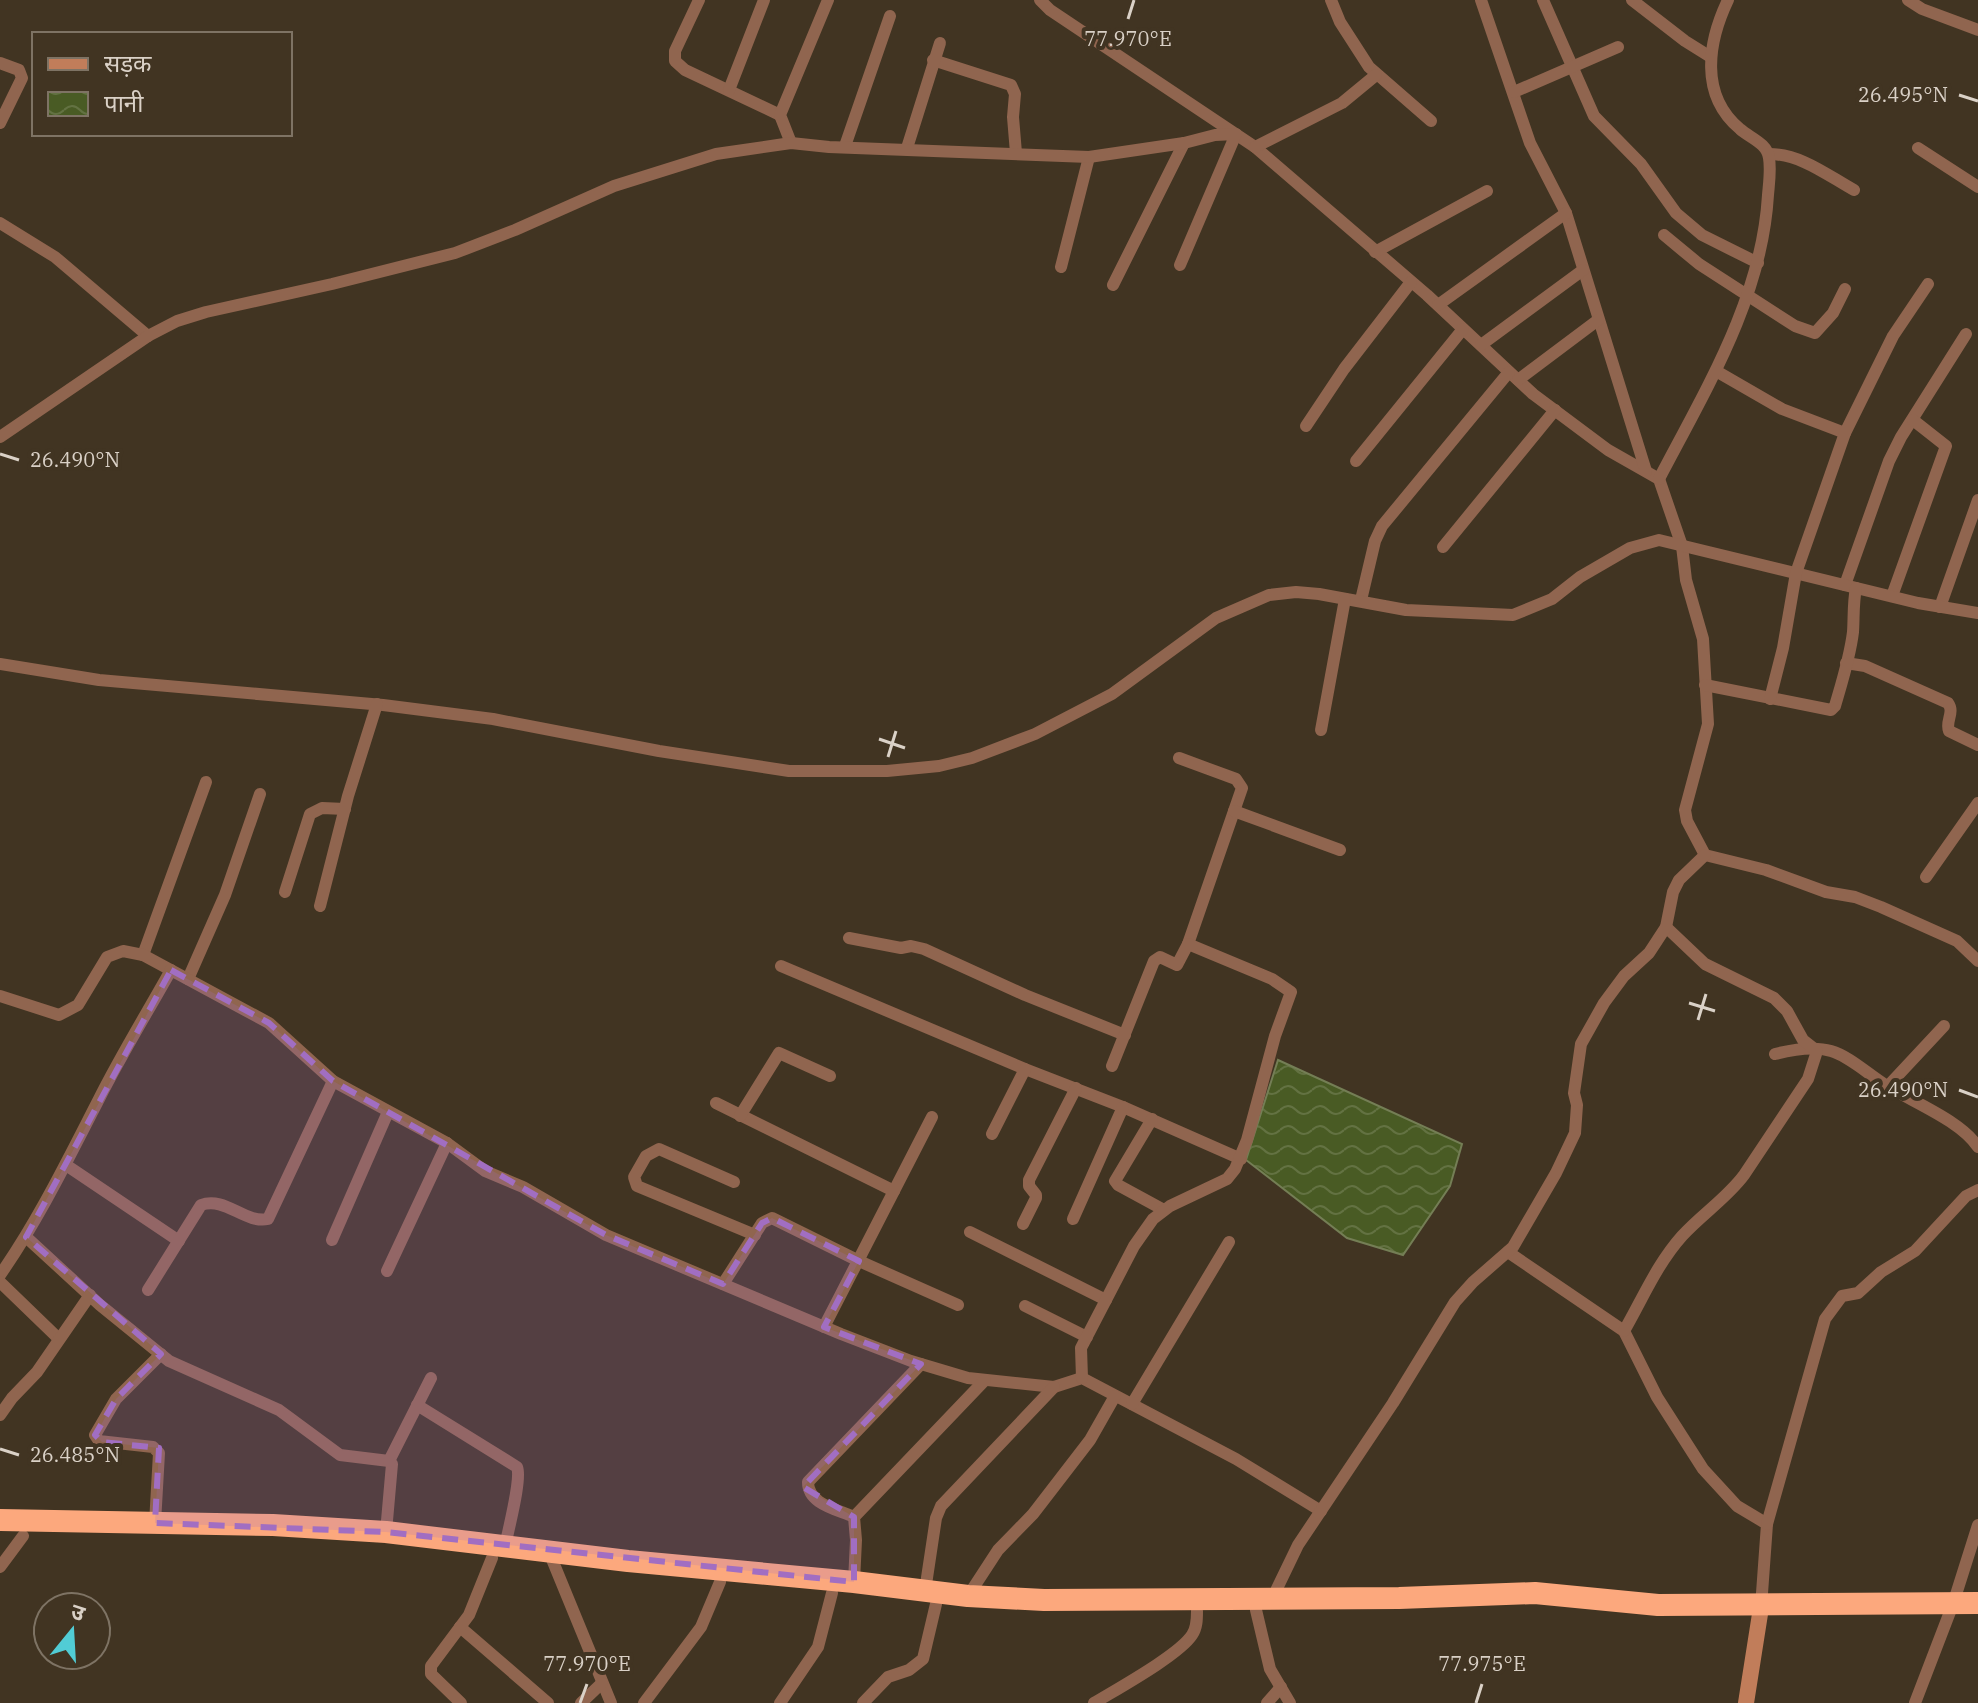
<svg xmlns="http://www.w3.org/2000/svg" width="1978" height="1703" viewBox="0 0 1978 1703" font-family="'IBM Plex Serif','Noto Sans Devanagari',serif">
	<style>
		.water { fill: url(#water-waves); stroke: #747e55; stroke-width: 2 }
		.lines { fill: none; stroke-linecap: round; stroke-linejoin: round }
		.street { stroke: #90654f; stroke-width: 12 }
		.secondary { stroke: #c17d5a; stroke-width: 16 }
		.highway { stroke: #fca87d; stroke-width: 22 }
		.marked { fill: #a16ec2; fill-opacity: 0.2; stroke: #a16ec2; stroke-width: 6; stroke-dasharray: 16 10; stroke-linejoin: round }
		.ticks { fill: none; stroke: #dad1c7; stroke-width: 3 }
		.ticks-label { font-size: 20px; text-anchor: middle; fill: #dad1c7; stroke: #413422; stroke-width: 8; stroke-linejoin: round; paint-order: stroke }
	</style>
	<defs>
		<pattern id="water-waves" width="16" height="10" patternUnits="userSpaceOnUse" patternTransform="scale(2)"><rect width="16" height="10" fill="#495b24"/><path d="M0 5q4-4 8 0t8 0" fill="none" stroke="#637242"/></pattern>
	</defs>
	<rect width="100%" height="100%" fill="#413422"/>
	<path class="water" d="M1278,1060l184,84 -12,42 -47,69 -56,-17 -101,-78z"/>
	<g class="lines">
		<g class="street">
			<path d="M699,0l-24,51v10l10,9 95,45"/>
			<path d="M1040,0l10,10 205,137 172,148 106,99 75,56 51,29 23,67 4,34 17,59 5,85 -23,86 2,11 18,34 61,15 60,22 29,5 26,10 76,34 21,20"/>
			<path d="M1331,0l9,22 29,45 62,54"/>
			<path d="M1481,0l49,143 36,70 80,258"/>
			<path d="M1543,0l51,116 47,48 35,49 26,22 56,28"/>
			<path d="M1632,0l53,41 24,15"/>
			<path d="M1908,0l14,9 56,21"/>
			<path d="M933,60l78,25 4,9 -2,23 3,36"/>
			<path d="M0,63l19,7 3,8 -22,45"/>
			<path d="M729,90l35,-90"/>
			<path d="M1514,92l104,-45"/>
			<path d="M791,143l-11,-28 48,-115"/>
			<path d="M845,146l45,-130"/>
			<path d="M1255,147l87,-44 34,-28"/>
			<path d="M907,148l33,-105"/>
			<path d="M1918,148l60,39"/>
			<path d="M1769,154c32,0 58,21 85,36"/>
			<path d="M0,223l55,34 93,79"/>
			<path d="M1664,235l35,29 96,62 20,7 18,-20 12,-24"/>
			<path d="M1375,252l112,-61"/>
			<path d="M1061,267l28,-110"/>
			<path d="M1113,285l71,-142"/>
			<path d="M1438,305l128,-92"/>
			<path d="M1481,345l102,-75"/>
			<path d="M1716,371l66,38 63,24"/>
			<path d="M1518,380l80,-60"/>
			<path d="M1306,426l38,-57 67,-87"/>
			<path d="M0,437l148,-101 29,-15 29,-9 126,-28 123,-31 60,-23 99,-44 102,-32 75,-11 38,4 260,10 95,-14 31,-8 21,-1 -56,131"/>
			<path d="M1356,461l107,-132"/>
			<path d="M1659,479c47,-90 103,-181 109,-284 1,-12 3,-25 1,-37 -2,-15 -19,-20 -29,-29 -41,-34 -32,-87 -12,-129"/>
			<path d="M1443,547l112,-137"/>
			<path d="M1845,585l44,-124 12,-24 65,-103"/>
			<path d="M1892,596l54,-150 -33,-26"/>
			<path d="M1361,600l14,-59 7,-15 127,-154"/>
			<path d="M1940,607l38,-107"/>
			<path d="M1846,663l19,3 83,37c7,10 -3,18 1,28l29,14"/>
			<path d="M0,664l99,16 284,25 110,14 166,32 130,20h98l52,-5 33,-8 63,-24 77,-40 104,-76 53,-23 27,-3 23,2 87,16 107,5 39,-16 28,-22 50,-29 29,-8 259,63 60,10"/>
			<path d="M1705,685l126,25 4,-4c7,-24 15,-49 18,-74 1,-15 0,-29 3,-44"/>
			<path d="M1770,699l13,-51 13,-75 49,-140 48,-97 35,-52"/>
			<path d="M1321,730l24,-131"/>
			<path d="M1179,758l57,21 6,9 -54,156"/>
			<path d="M1234,811l106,39"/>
			<path d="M1926,877l52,-74"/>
			<path d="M285,892l25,-78 12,-6 23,1"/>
			<path d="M320,906l28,-110 29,-92"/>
			<path d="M849,938l52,10 10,-2 13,3 101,46 100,40"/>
			<path d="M143,955l63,-173"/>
			<path d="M781,966l244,103 98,38 118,52"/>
			<path d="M188,979l37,-84 35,-101"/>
			<path d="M0,996l59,19 19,-10 29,-48 16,-6 20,4 126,68 64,58 114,62 38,28 38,16 83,48 235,99 70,27 57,17 86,9 28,-9 154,81 85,52"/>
			<path d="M1775,1054c16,-4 39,-8 56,-3 18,5 37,23 53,33 28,18 76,36 94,63"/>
			<path d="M1888,1086l56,-60"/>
			<path d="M716,1103l178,88"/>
			<path d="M740,1116l39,-63 51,23"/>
			<path d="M1152,1119l-37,62 3,4 46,25"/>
			<path d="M992,1134l33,-65"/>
			<path d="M66,1165l113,76"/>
			<path d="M734,1182l-75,-33 -13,7 -12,21 3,9 118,49"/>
			<path d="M1073,1219l50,-112"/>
			<path d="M1023,1224l13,-26v-3l-7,-9v-6l47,-92"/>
			<path d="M970,1232l136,68"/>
			<path d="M26,1237l74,68 69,56 110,49 61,45 49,6 3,3 -6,68"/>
			<path d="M332,1240l56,-128"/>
			<path d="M1508,1252l116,79 33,66 46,72 34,37 30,18 -6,83"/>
			<path d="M387,1271l60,-128"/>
			<path d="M0,1275c39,-56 68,-116 99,-176 22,-44 48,-86 72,-129"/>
			<path d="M0,1282l59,57"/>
			<path d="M723,1284l39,-61 10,-5 87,43 99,44"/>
			<path d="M148,1290l53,-85c24,-9 44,19 67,14l65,-138"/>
			<path d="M1025,1306l62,31"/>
			<path d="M824,1327l108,-210"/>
			<path d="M1624,1331c19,-33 33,-67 58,-95 20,-22 45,-38 62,-61l64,-96 9,-28 -14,-11 -16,-29 -13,-13 -69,-34 -39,-37"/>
			<path d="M1082,1378l-1,-30 53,-102 19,-27 17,-13 57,-27 8,-10 12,-29 28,-104 16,-44 -19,-13 -84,-35 -11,21 -17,-8 -6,4 -42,105"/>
			<path d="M1132,1404l97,-162"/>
			<path d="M417,1405l100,62c5,12 -9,63 -12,80"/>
			<path d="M0,1415l12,-17 25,-26 53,-77"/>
			<path d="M389,1461l42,-83"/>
			<path d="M854,1517c-18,-8 -46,-13 -46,-35l113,-118"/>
			<path d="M155,1523l4,-70 -6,-6 -54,-6 -4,-6 21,-36 45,-45"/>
			<path d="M1767,1524l58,-205 17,-23 16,-3 23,-21 34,-21 51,-55 12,-6"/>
			<path d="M549,1552l62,151"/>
			<path d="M0,1567l23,-31"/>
			<path d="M854,1582l2,-42 -2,-23 131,-137"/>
			<path d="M925,1591l11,-73 5,-12 113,-119"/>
			<path d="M968,1596l30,-46 35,-36 57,-74 25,-44"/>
			<path d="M1272,1599l26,-54 95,-142 62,-101 18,-20 40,-35 43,-74 19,-40 2,-28 -3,-12 7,-49 23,-41 20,-27 25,-23 17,-26 7,-35 6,-12 26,-25"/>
			<path d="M1256,1610l14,59 20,34"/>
			<path d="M460,1627l88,76"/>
			<path d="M461,1703l-30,-29v-8l38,-51 23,-57"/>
			<path d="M581,1703l21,-20"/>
			<path d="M644,1703l57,-76 19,-45"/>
			<path d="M780,1703l38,-56 14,-54"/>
			<path d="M863,1703l25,-26 21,-7 14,-11 13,-55"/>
			<path d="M1094,1703c23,-14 85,-48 98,-68 5,-7 5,-16 5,-24"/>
			<path d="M1267,1703l14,-16"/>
			<path d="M1915,1703l38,-99 25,-79"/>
		</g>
		<path class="secondary" d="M1746,1703l14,-89"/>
		<path class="highway" d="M0,1520l273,5 113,7 242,29 226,21 114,14 76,4 355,-2 136,-5 123,12 320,-2"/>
	</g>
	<path class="marked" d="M171,970l98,53 64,58 273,154 117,49 39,-61 10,-5 87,43 -35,66 97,37 -118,123 51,30v65l-468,-50 -231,-9 4,-75 -57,-6 -7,-7 21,-36 45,-45 -135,-117z"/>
	<path class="ticks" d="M1128,19l6,-19M1959,95l19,6M0,454l19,6M879,739l26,9M888,757l8,-26M1689,1003l26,8M1698,1020l8,-26M1959,1090l19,7M0,1449l19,6M580,1703l7,-19M1476,1703l6,-19"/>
	<g class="ticks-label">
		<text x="1128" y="46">77.970°E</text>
		<text x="1903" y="102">26.495°N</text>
		<text x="75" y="467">26.490°N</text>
		<text x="1903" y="1097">26.490°N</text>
		<text x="75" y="1462">26.485°N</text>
		<text x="587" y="1671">77.970°E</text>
		<text x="1482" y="1671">77.975°E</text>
	</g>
	<rect x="32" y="32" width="260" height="104" fill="#413422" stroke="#7e7364" stroke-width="2"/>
	<rect x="48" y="58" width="40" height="12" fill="#c17d5a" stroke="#7e7364" stroke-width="2"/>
	<text x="104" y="72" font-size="24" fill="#dad1c7">सड़क</text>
	<rect x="48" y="92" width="40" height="24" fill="url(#water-waves)" stroke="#7e7364" stroke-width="2"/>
	<text x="104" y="112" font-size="24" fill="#dad1c7">पानी</text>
	<g transform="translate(72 1631) rotate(18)"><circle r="38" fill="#413422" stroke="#7e7364" stroke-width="2"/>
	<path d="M0-6L14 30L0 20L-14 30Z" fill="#51ccd5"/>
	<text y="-12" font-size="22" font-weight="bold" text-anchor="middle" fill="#dad1c7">उ</text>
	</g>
</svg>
